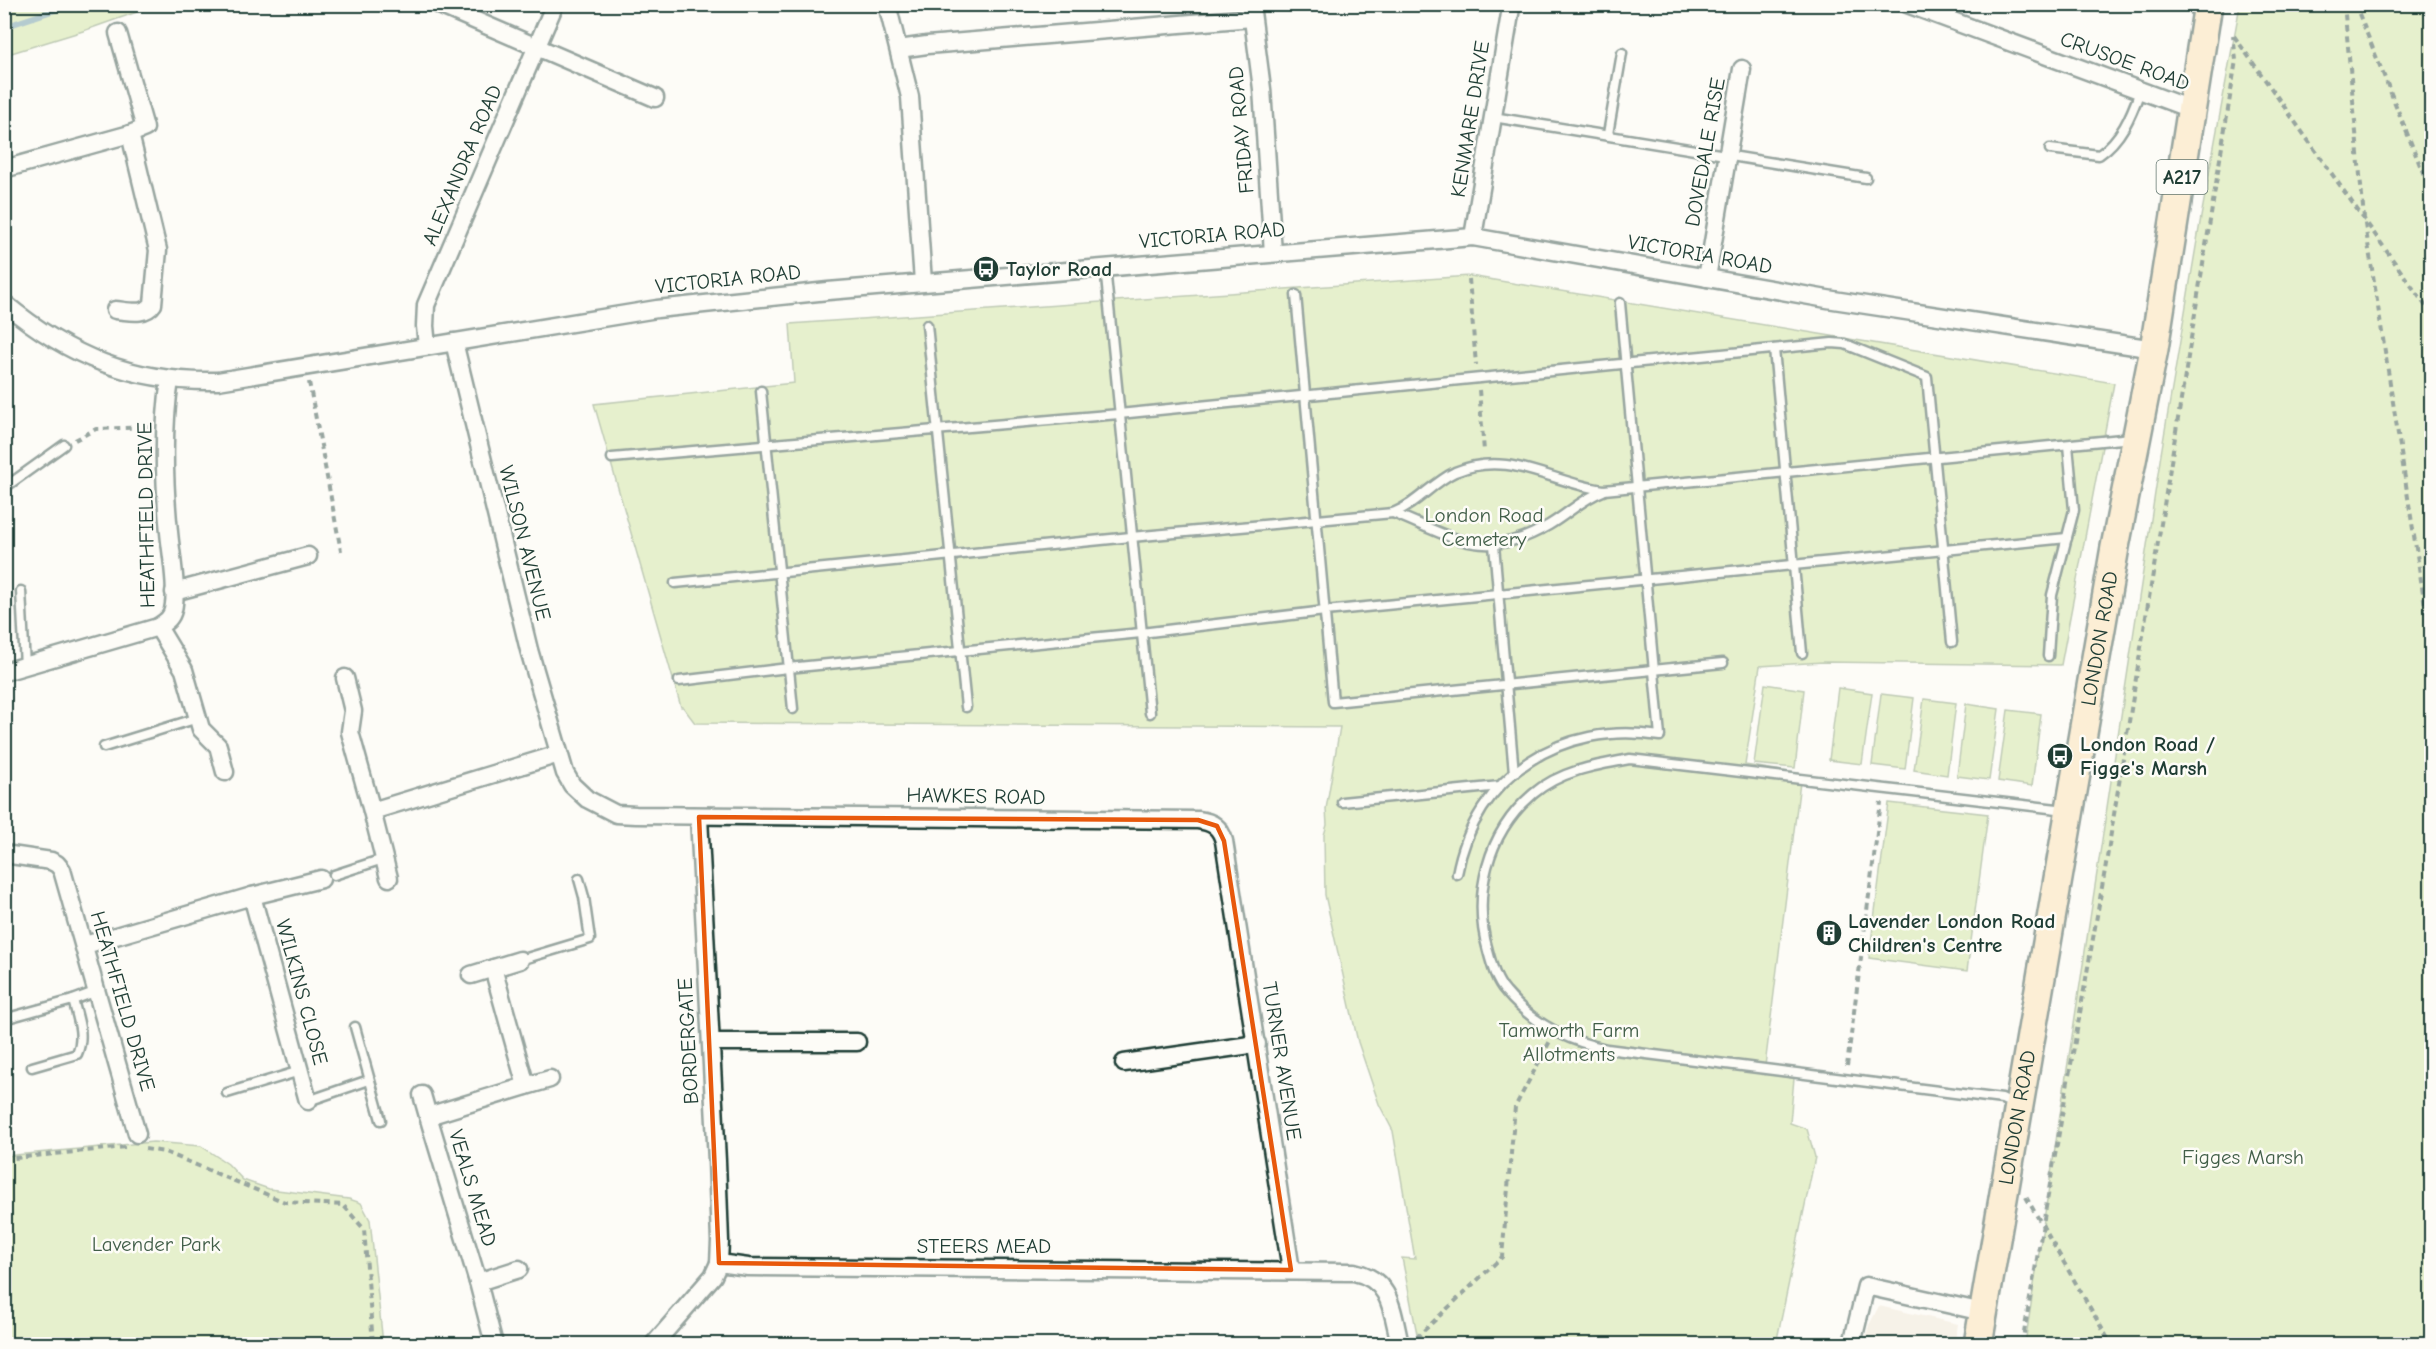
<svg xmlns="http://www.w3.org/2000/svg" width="2436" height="1349" viewBox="0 0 2436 1349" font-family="'Comic Neue',sans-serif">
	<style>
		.built { fill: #eee6d4 }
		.green { fill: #cbe399; stroke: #759066; stroke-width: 1.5 }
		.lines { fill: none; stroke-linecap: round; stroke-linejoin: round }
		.stream { stroke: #5b909e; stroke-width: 6 }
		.service-casing { stroke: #1f3d34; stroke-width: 13 }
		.minor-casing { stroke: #1f3d34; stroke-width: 21 }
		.primary-casing { stroke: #1f3d34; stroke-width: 32 }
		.path { stroke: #1f3d34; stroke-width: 4; stroke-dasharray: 6 4.5; stroke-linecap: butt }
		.service { stroke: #fdfcf7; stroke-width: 8 }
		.minor { stroke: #fdfcf7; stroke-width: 16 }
		.primary { stroke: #faddab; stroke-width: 27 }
		.marked { fill: none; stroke: #e8590c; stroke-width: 4.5; stroke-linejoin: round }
		.labels { text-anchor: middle; stroke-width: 5; stroke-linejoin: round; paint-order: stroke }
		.shield { fill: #fdfcf7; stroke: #62766e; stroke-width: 1.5 }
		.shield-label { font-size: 20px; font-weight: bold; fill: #1f3d34 }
		.street-label { font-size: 21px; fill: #1f3d34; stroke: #fdfcf7 }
		.poi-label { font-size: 21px; font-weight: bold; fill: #1f3d34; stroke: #fdfcf7; text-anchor: start }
		.park-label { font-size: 21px; fill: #415e48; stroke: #fdfcf7 }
	</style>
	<rect width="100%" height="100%" fill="#fdfcf7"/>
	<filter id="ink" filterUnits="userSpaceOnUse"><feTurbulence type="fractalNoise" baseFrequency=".0167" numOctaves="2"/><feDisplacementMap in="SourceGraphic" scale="12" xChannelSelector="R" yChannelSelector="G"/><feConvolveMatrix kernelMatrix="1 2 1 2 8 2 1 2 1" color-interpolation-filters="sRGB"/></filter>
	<g filter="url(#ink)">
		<path class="built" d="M1879,1306l79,18 -3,20h-91l5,-19z"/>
		<g class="green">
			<path d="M5,4h152v1l-74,26 -78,24z"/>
			<path d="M2240,5h191v1339h-406l136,-890 40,-237z"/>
			<path d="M1470,276l644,107 -53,282 -238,-3 -63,4 -15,99 56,9 -37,300 30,4 -4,45 17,6 8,28 -39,187h-357l-17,-86 13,1 -22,-128 -14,-27 -21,-62 -33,-147 -1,-60 3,-10 -1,-16 14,-82 -645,-4 -12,-16h-2l-87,-303 200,-21 -4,-59z"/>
			<path d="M1765,684l39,6 -9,78 -41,-4z"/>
			<path d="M1838,688l34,5 -10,71 -33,-4z"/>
			<path d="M1881,694l33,4 -9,71 -33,-4z"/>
			<path d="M1924,699l32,4 -9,72 -33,-5z"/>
			<path d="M1966,704l33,5 -10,71 -32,-4z"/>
			<path d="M2008,710l33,4 -9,72 -34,-5z"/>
			<path d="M1889,803l99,11 -21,157 -98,-13z"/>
			<path d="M153,1142l48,4 27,18 15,16 26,9 80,10 12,4 9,17 13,124h-378v-188z"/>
		</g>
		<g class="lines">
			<path class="stream" d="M4,27l69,-23"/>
			<defs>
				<g id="service">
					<path d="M1493,117l373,61"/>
					<path d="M1608,134l14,-81"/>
					<path d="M2050,149l49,6c22,-15 32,-39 41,-64"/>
					<path d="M1105,267l45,446"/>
					<path d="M1296,295l37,407 390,-39"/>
					<path d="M927,325l39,382"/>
					<path d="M1774,349l28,304"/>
					<path d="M761,391l32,318"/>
					<path d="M612,458l507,-44 713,-71 13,1 82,33 25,265"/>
					<path d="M4,488l60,-43"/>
					<path d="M1393,513c60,24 92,50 156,12 19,-11 33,-26 54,-34"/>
					<path d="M1494,545l20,228"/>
					<path d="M675,583l456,-46 262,-24c24,-9 39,-30 62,-41 54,-23 96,11 149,18l528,-52"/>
					<path d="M21,591l4,75"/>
					<path d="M2048,656l4,-61 22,-85 -6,-65"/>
					<path d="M679,681l109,-13 353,-35 184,-22 742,-73"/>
					<path d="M104,747l94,-29"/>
					<path d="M1342,802l158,-16"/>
					<path d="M1457,874c18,-99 105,-154 203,-138l-40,-433"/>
					<path d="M334,875l49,-16"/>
					<path d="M520,960l70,-21 -6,-42 -5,-18"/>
					<path d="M4,1019l69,-19 24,-9"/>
					<path d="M355,1027l26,93"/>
					<path d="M32,1067l45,-13c8,-18 1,-35 -4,-54"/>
					<path d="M227,1093l73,-22"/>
					<path d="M308,1101l61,-21"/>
					<path d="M2014,1105l-12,-6 -395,-50c-40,-8 -74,-25 -101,-57 -10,-11 -14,-26 -18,-41 -16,-56 -1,-118 45,-157 27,-23 63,-29 97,-35l436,51"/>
				</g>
				<g id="minor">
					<path d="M437,4l218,94"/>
					<path d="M887,4l23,93 13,185"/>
					<path d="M1251,4l11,85 11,164"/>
					<path d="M1907,4l286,106"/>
					<path d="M118,33l27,95 -15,6"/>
					<path d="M899,49l28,-4 325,-27"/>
					<path d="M4,169l126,-35 28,116 -5,54c-8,12 -25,7 -38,6"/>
					<path d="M1473,237l38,-229"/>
					<path d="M1707,278l35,-209"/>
					<path d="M4,303c65,54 129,80 214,78l439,-72 171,-18 645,-54 354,62 327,50"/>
					<path d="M454,342l75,308 36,123 7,12 15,14 29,15 20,1 562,5c15,2 22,7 26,21l67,429"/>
					<path d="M427,346l-2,-20 1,-21 129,-301"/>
					<path d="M174,592l134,-36"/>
					<path d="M158,627l26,43 17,59 17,17 7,26"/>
					<path d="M4,672l154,-45c7,-5 13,-8 15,-17 5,-22 -2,-55 -4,-78 -5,-51 -7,-101 1,-152"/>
					<path d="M345,678l8,33 -3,21 22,79 187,-57"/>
					<path d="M372,811l17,67"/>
					<path d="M699,817l18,344 3,80 -1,22"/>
					<path d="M4,854l47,7 6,3 5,6 75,264"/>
					<path d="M252,896l69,-17"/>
					<path d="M85,945l167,-49 56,205"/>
					<path d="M493,968l33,118 -98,30 50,166 16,62"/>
					<path d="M471,975l49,-15"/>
					<path d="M711,1042h146"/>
					<path d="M1124,1063l133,-19"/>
					<path d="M526,1086l24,-7"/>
					<path d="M422,1095l6,21"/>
					<path d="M478,1282l41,-13"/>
					<path d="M654,1344l59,-68 6,-13 29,4 606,5c38,8 38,40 46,72"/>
					<path d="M1852,1344l14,-58 117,26"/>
				</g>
				<g id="primary">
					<path id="s1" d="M1978,1344l137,-797 39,-198 54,-345"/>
				</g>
			</defs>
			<use href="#service" class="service-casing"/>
			<use href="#minor" class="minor-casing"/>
			<use href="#primary" class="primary-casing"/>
			<g class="path">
				<path d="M2344,4l20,214 68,432"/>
				<path d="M2355,4l77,191"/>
				<path d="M2234,36l198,279"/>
				<path d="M1469,279l7,86"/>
				<path d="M309,382l32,169"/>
				<path d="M1479,390l5,61"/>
				<path d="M75,440l21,-11 53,-2"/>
				<path d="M1847,1066l34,-264"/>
				<path d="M145,1149l20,3 120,50 58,3 21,24 9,115"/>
				<path d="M4,1159l122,-12"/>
				<path d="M2026,1197l85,147"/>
				<path d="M1416,1338l86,-81 13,-150 35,-66"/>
				<path d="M2022,1344l83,-474 131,-810 -3,-25"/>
			</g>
			<use href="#service" class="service"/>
			<use href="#minor" class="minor"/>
			<use href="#primary" class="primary"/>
		</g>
	</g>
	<path d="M0 0H2436V1349H0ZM699,817l499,3 19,6 7,15 67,429 -572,-7z" fill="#fdfcf7" fill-opacity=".55" fill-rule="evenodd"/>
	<path class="marked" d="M699,817l499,3 19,6 7,15 67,429 -572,-7z"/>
	<defs>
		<symbol id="bus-disc" viewBox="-11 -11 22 22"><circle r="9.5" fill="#1f3d34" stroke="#fdfcf7"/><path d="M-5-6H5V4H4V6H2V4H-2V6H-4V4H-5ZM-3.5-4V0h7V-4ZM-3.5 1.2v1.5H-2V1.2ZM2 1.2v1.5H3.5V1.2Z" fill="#fff"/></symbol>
		<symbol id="building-disc" viewBox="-11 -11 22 22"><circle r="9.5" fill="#1f3d34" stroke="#fdfcf7"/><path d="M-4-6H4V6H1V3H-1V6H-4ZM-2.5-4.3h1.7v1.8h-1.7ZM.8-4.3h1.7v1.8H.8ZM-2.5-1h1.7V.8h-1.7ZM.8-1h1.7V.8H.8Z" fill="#fff"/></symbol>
	</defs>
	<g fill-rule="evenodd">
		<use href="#bus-disc" x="971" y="254" width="30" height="30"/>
		<use href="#bus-disc" x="2045" y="741" width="30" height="30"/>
		<use href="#building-disc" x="1814" y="918" width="30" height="30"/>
	</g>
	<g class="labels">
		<rect class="shield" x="2156.5" y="160" width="51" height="34" rx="4.5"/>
		<g class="shield-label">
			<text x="2182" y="184">A217</text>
		</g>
		<g class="street-label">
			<text transform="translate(2125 61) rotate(20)" y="7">CRUSOE ROAD</text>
			<text transform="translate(1470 119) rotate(-81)" y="7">KENMARE DRIVE</text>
			<text transform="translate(1241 130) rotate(-95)" y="7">FRIDAY ROAD</text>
			<text transform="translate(1705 152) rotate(-80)" y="7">DOVEDALE RISE</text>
			<text transform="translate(462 165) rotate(-67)" y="7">ALEXANDRA ROAD</text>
			<text transform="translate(1212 235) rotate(-5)" y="7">VICTORIA ROAD</text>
			<text transform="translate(1700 254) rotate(10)" y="7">VICTORIA ROAD</text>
			<text transform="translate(728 279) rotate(-6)" y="7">VICTORIA ROAD</text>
			<text transform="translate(146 515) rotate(-91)" y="7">HEATHFIELD DRIVE</text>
			<text transform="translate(525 543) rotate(76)" y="7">WILSON AVENUE</text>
			<text dy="7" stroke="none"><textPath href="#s1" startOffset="716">LONDON ROAD</textPath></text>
			<text transform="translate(976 796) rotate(1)" y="7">HAWKES ROAD</text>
			<text transform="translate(302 992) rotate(75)" y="7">WILKINS CLOSE</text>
			<text transform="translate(123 1001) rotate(74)" y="7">HEATHFIELD DRIVE</text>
			<text transform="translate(688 1041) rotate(-93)" y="7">BORDERGATE</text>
			<text transform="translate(1282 1061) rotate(81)" y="7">TURNER AVENUE</text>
			<text dy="7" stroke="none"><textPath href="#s1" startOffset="230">LONDON ROAD</textPath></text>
			<text transform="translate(473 1188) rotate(73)" y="7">VEALS MEAD</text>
			<text x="984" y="1253">STEERS MEAD</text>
		</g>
		<g class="poi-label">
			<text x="1006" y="276">Taylor Road</text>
			<text x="2080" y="751">London Road /<tspan x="2080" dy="24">Figge's Marsh</tspan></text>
			<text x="1848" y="928">Lavender London Road<tspan x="1848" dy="24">Children's Centre</tspan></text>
		</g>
		<g class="park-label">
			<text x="1484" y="522">London Road<tspan x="1484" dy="24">Cemetery</tspan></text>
			<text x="1569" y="1037">Tamworth Farm<tspan x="1569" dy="24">Allotments</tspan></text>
			<text x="2243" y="1164">Figges Marsh</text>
			<text x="156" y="1251">Lavender Park</text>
		</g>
	</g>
	<rect width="2436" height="1349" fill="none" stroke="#fdfcf7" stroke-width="24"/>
	<rect x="12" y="12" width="2412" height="1325" fill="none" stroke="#1f3d34" stroke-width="2" filter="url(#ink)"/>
</svg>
